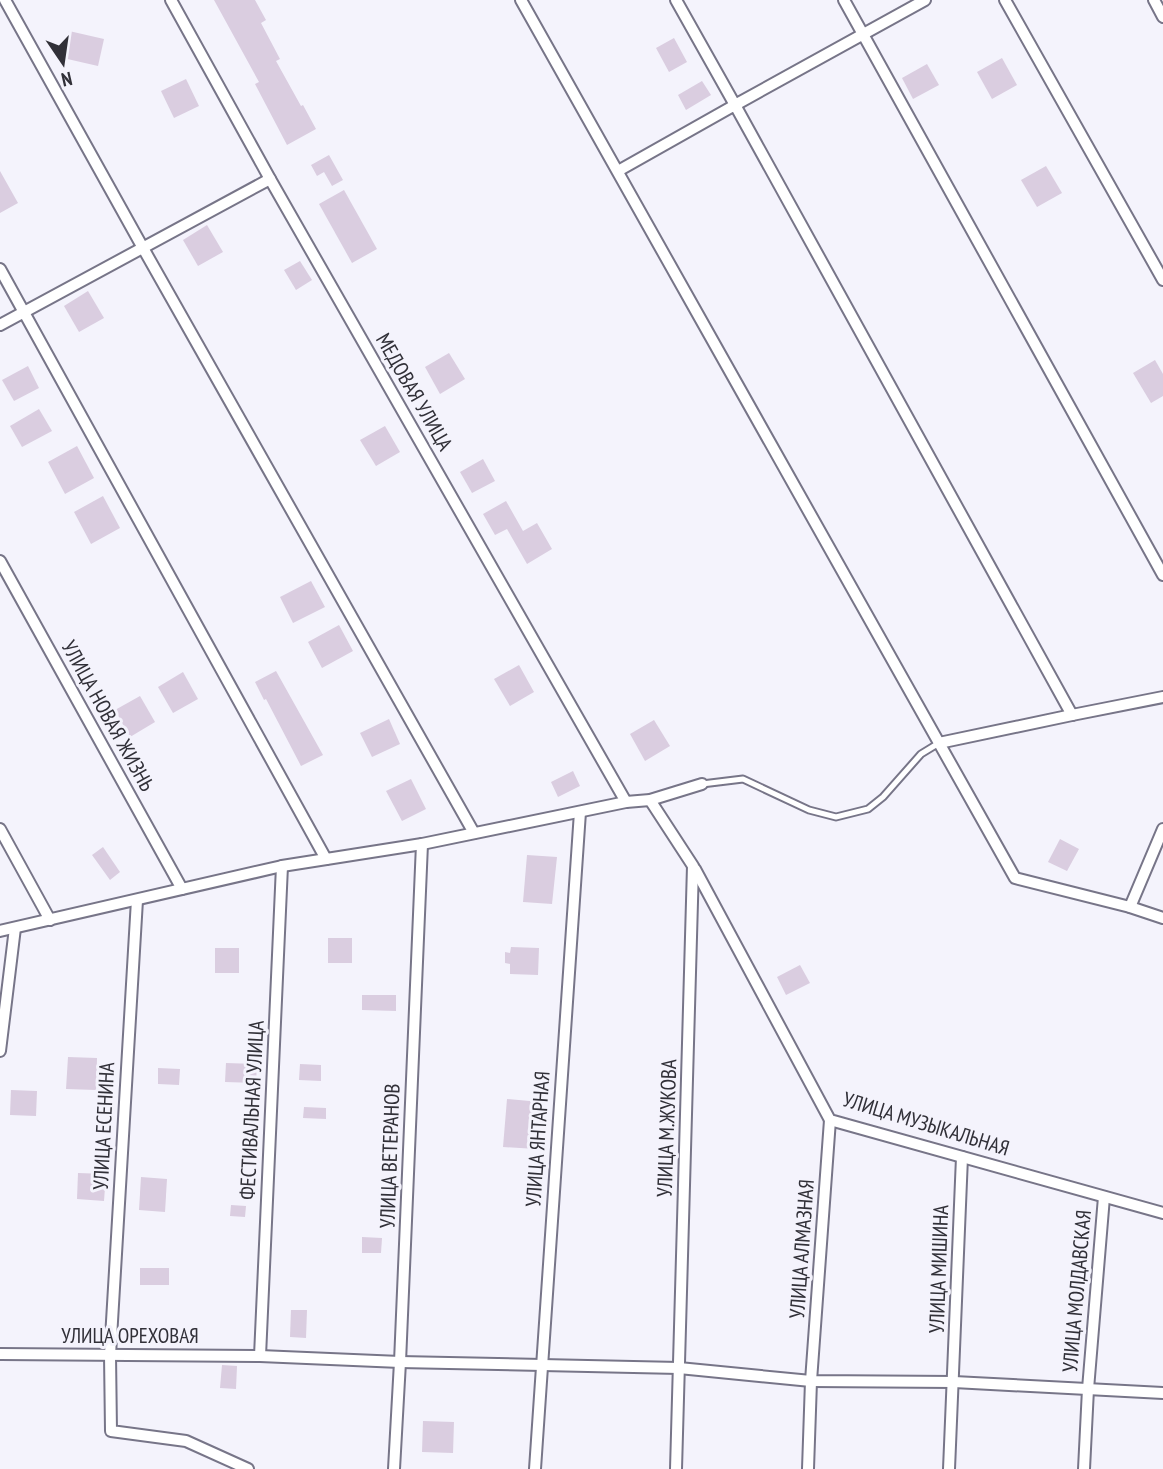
<svg xmlns="http://www.w3.org/2000/svg" width="1163" height="1469" viewBox="0 0 1163 1469" font-family="'PT Sans Narrow',sans-serif">
	<style>
		.building { fill: #dacde0 }
		.lines { fill: none; stroke-linecap: round; stroke-linejoin: round }
		.lane-casing { stroke: #777588; stroke-width: 9 }
		.street-casing { stroke: #777588; stroke-width: 14 }
		.lane { stroke: #fff; stroke-width: 5 }
		.street { stroke: #fff; stroke-width: 10 }
		.labels { text-anchor: middle; stroke-width: 6; stroke-linejoin: round; paint-order: stroke }
		.street-label { font-size: 21px; fill: #313038; stroke: #f4f3fc }
	</style>
	<rect width="100%" height="100%" fill="#f4f3fc"/>
	<g class="building">
		<path d="M214,0h41l11,20 -5,3 19,36 -4,2 25,45 2,-1 13,24 -29,16 -32,-61 4,-2z"/>
		<path d="M69,31l35,8 -6,27 -35,-8z"/>
		<path d="M674,38l13,24 -18,10 -13,-24z"/>
		<path d="M1002,58l15,27 -25,14 -15,-27z"/>
		<path d="M927,64l12,21 -26,14 -11,-21z"/>
		<path d="M186,79l13,27 -25,12 -13,-27z"/>
		<path d="M702,81l9,14 -25,15 -8,-15z"/>
		<path d="M329,155l14,25 -11,6 -8,-14 -7,4 -6,-11z"/>
		<path d="M1046,166l16,27 -25,14 -16,-27z"/>
		<path d="M0,171l18,32 -18,10z"/>
		<path d="M344,190l33,59 -25,14 -33,-59z"/>
		<path d="M207,225l16,27 -25,14 -15,-26z"/>
		<path d="M300,261l12,19 -16,10 -12,-20z"/>
		<path d="M88,291l16,27 -25,14 -15,-26z"/>
		<path d="M449,353l16,26 -25,15 -15,-27z"/>
		<path d="M1155,360l8,14v22l-12,7 -18,-30z"/>
		<path d="M28,366l11,22 -25,13 -12,-21z"/>
		<path d="M39,409l13,22 -30,16 -12,-21z"/>
		<path d="M385,426l15,26 -24,14 -16,-26z"/>
		<path d="M77,446l17,32 -29,16 -17,-32z"/>
		<path d="M483,459l12,22 -23,12 -12,-21z"/>
		<path d="M103,496l17,32 -29,16 -17,-32z"/>
		<path d="M506,501l17,30 14,-8 15,26 -25,15 -20,-35 -12,6 -12,-21z"/>
		<path d="M311,581l14,26 -32,16 -13,-26z"/>
		<path d="M339,625l14,26 -31,17 -14,-26z"/>
		<path d="M519,665l15,27 -24,14 -16,-27z"/>
		<path d="M276,671l47,84 -22,11 -35,-67 -2,1 -9,-18z"/>
		<path d="M183,672l15,27 -25,14 -15,-26z"/>
		<path d="M140,696l15,26 -25,15 -15,-27z"/>
		<path d="M389,719l11,25 -28,13 -12,-24z"/>
		<path d="M654,720l16,26 -25,15 -15,-27z"/>
		<path d="M573,771l7,15 -22,11 -7,-15z"/>
		<path d="M411,779l15,30 -24,12 -16,-30z"/>
		<path d="M1060,839l19,10 -12,22 -19,-9z"/>
		<path d="M103,847l17,25 -10,8 -18,-25z"/>
		<path d="M527,855l30,2 -5,47 -29,-2z"/>
		<rect x="328" y="938" width="24" height="25"/>
		<path d="M511,947l28,1 -1,27 -28,-1v-10l-5,-1v-11l5,1z"/>
		<rect x="215" y="948" width="24" height="25"/>
		<path d="M800,965l10,18 -24,12 -9,-18z"/>
		<path d="M362,995h34v16l-34,-1z"/>
		<path d="M68,1057l29,1 -1,32 -30,-1z"/>
		<path d="M226,1063l31,1 -1,19 -31,-1z"/>
		<path d="M300,1064l21,1v16l-22,-1z"/>
		<path d="M158,1068l22,1 -1,16 -21,-1z"/>
		<path d="M11,1090l26,1 -1,25 -26,-1z"/>
		<path d="M507,1099l33,3 -4,47 -33,-2z"/>
		<path d="M304,1107l22,1v11l-23,-1z"/>
		<path d="M78,1173l28,1 -2,27 -27,-2z"/>
		<path d="M141,1177l26,2 -2,33 -26,-2z"/>
		<path d="M231,1205l15,1 -1,11 -15,-1z"/>
		<path d="M362,1237l20,1 -1,15h-19z"/>
		<rect x="140" y="1268" width="29" height="17"/>
		<path d="M291,1310h16l-1,28 -16,-1z"/>
		<path d="M222,1365l15,1 -1,23 -16,-1z"/>
		<path d="M423,1421l31,1 -1,31 -31,-1z"/>
	</g>
	<g class="lines">
		<defs>
			<path id="lane" d="M702,784l41,-5 66,31 27,7 32,-8 15,-12 38,-43 18,-11"/>
			<g id="street">
				<path d="M5,0l138,248 331,585"/>
				<path d="M171,0l99,179 356,623"/>
				<path d="M521,0l494,878 115,29 33,11"/>
				<path d="M676,0l59,105 190,-105"/>
				<path d="M844,0l319,575"/>
				<path d="M1005,0l158,280"/>
				<path d="M1154,0l9,17"/>
				<path d="M618,171l117,-66 337,610 -133,28"/>
				<path d="M0,269l326,590"/>
				<path d="M0,325l270,-146"/>
				<path d="M0,561l182,328"/>
				<path d="M1072,715l91,-18"/>
				<path d="M650,800l43,66 -17,603"/>
				<path d="M0,829l50,91"/>
				<path d="M695,869l135,251 333,93"/>
				<path d="M137,900l-27,455 1,76 75,10 62,28"/>
				<path d="M1130,907l33,-78"/>
				<path d="M0,931l282,-65 140,-22 204,-42 24,-2 52,-16"/>
				<path d="M0,1051l15,-123"/>
				<path d="M0,1354l260,2 140,6 279,6 132,13 143,1 209,11"/>
				<path d="M260,1356l22,-490"/>
				<path d="M394,1469l6,-107 22,-518"/>
				<path d="M535,1469l45,-657"/>
				<path d="M808,1469l3,-88 19,-261"/>
				<path d="M949,1469l13,-312"/>
				<path d="M1084,1469l4,-80 16,-192"/>
			</g>
		</defs>
		<use href="#lane" class="lane-casing"/>
		<use href="#street" class="street-casing"/>
		<use href="#lane" class="lane"/>
		<use href="#street" class="street"/>
	</g>
	<g class="labels">
		<g class="street-label">
			<text transform="translate(414 392) rotate(60)" y="7">МЕДОВАЯ УЛИЦА</text>
			<text transform="translate(108 716) rotate(61)" y="7">УЛИЦА НОВАЯ ЖИЗНЬ</text>
			<text transform="translate(252 1110) rotate(-87)" y="7">ФЕСТИВАЛЬНАЯ УЛИЦА</text>
			<text transform="translate(926 1124) rotate(17)" y="7">УЛИЦА МУЗЫКАЛЬНАЯ</text>
			<text transform="translate(104 1126) rotate(-87)" y="7">УЛИЦА ЕСЕНИНА</text>
			<text transform="translate(667 1128) rotate(-88)" y="7">УЛИЦА М.ЖУКОВА</text>
			<text transform="translate(538 1139) rotate(-86)" y="7">УЛИЦА ЯНТАРНАЯ</text>
			<text transform="translate(390 1156) rotate(-88)" y="7">УЛИЦА ВЕТЕРАНОВ</text>
			<text transform="translate(802 1249) rotate(-86)" y="7">УЛИЦА АЛМАЗНАЯ</text>
			<text transform="translate(939 1269) rotate(-88)" y="7">УЛИЦА МИШИНА</text>
			<text transform="translate(1077 1291) rotate(-85)" y="7">УЛИЦА МОЛДАВСКАЯ</text>
			<text x="130" y="1343">УЛИЦА ОРЕХОВАЯ</text>
		</g>
	</g>
	<g transform="translate(63 63) rotate(167)" stroke="#f4f3fc" stroke-width="5" paint-order="stroke">
	<path d="M0-5L12 26L0 18L-12 26Z" fill="#313038"/>
	<text y="-10" font-size="19" font-weight="bold" text-anchor="middle" fill="#313038">N</text>
	</g>
</svg>
